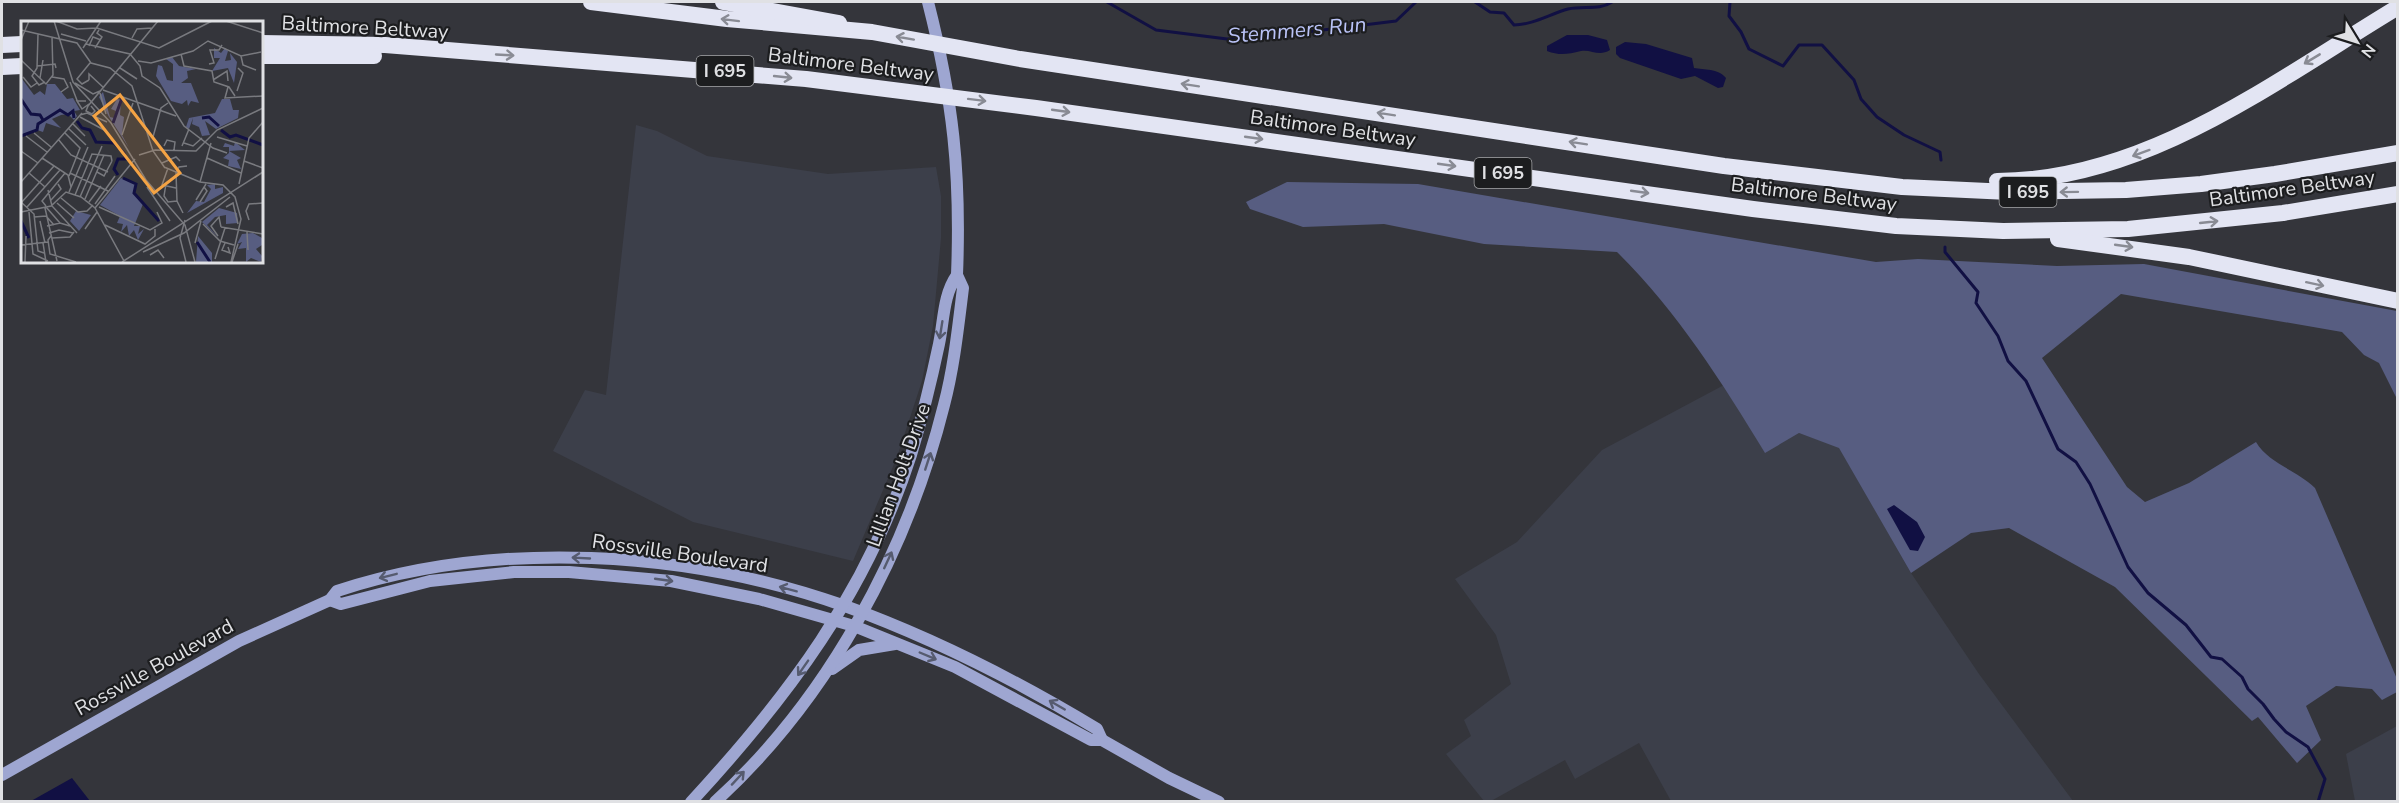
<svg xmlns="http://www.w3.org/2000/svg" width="2399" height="803" viewBox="0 0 2399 803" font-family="'Nunito Sans',sans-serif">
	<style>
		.built { fill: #3c3f4a }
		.green { fill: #575d81 }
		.water { fill: #111043 }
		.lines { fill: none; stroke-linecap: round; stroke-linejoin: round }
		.stream { stroke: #111043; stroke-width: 3 }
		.secondary { stroke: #9ea6d1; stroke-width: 12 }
		.highway { stroke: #e3e5f3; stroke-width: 16 }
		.oneway { stroke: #898b94 }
		.oneway2 { stroke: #565b6f }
		.labels { text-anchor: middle; stroke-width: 4.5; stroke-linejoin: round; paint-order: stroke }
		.shield { fill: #1c1d1f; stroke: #a5a6a9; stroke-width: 1.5 }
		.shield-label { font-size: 18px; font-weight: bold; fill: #e0e1e4 }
		.street-label { font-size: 20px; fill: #e0e1e4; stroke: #1c1d1f }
		.water-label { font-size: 21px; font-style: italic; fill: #bac3f7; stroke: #1c1d1f }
		.inset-river { fill: none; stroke: #111043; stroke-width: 3 }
		.inset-road { fill: none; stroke: #797a7f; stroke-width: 1.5 }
		.view { fill: #f4a344; fill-opacity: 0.15; stroke: #f4a344; stroke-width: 3 }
		.inset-edge { fill: none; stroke: #e0e1e4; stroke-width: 3 }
	</style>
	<rect width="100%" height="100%" fill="#34353b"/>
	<g class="built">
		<path d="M636,125l21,6 50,25 121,18 108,-7 5,29v42l-8,88 -11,55 -25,76 -44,104 -160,-39 -140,-71 32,-61 21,5z"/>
		<path d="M1724,385l41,67 34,-19 40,14 72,126 68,101 94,127h-402l-32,-58 -64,36 -10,-19 -74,41h-7l-38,-47 25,-18 -7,-16 47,-36 -15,-49 -41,-56 62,-37 85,-92z"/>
		<path d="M2397,726v75h-42l-9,-47z"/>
	</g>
	<path class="green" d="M1287,182l131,2 458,78 42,-3 139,7 87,-2 253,47v88l-18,-36 -15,-8 -22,-23 -221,-38 -79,64 85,129 18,15 44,-19 67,-41c13,22 41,28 59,46l82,191v13l-15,8 -10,-11 -36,-3 -30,20 15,34 -24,23 -39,-46 -6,4 -137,-134 -106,-59 -38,5 -60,40 -72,-125 -40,-15 -34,20c-43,-71 -89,-143 -148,-201l-133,-8 -100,-20 -81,3 -53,-18 -4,-7z"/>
	<g class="water">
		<path d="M1567,35h21l19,5 3,10c-11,7 -19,-1 -29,1 -13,3 -21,5 -34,0v-5z"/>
		<path d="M1625,42l21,2 46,14 2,10c10,2 24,0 32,10l-3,9 -5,1 -23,-12 -14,3 -61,-21 -4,-4v-7z"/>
		<path d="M1894,505l23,17 8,15 -7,14 -8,-1 -23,-41z"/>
		<path d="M72,778l18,23h-59z"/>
	</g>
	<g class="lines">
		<g class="stream">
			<path d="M1107,2l49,28 71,9 38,-2 131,-16 20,-19"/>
			<path d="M1475,2l15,10 14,1 10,12c18,0 36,-11 54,-16 15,-4 31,2 44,-7"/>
			<path d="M1730,2l-1,14 12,16 8,17 34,17 16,-21h23l32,35 7,19 16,18 27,18 36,17 1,8"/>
			<path d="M1945,247v5l33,40 -2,11 22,33 10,25 18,20 32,68 18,13 14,22 38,83 20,26 38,32 25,32 11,2 20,18 6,12 15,15 11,15 12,13 22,15 17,32 -7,23"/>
		</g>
		<g class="secondary">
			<path d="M330,600l11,4 89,-23 84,-9h55l102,9 88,18 95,27 101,41 136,73h11l67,38 50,24"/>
			<path d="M832,669l27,-19 36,-6"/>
			<path d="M2,775l237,-134 91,-41 7,-9c159,-52 350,-41 508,15 88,32 171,74 252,123l5,11"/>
			<path d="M691,802c97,-105 176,-210 220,-347 11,-37 20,-73 28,-111 5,-24 4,-49 18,-69"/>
			<path d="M715,802c113,-103 192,-249 229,-397 10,-38 14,-77 19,-117l-6,-13c4,-102 -4,-175 -29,-273"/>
		</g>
		<g class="highway">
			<path d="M591,2l136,17 145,13 148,27 704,107 178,21 107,5 117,-2 75,-6 74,-10 123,-21"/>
			<path d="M723,2l116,21"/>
			<path d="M261,43l124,2 421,34 230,29 717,101 143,17 107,5 125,-2 155,-16 115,-19"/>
			<path d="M2,45l20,-1"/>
			<path d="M261,56h113"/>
			<path d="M2,67l20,-1"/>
			<path d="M1997,181c149,0 278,-100 401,-174"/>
			<path d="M2058,239l131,18 209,44"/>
		</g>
	</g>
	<defs><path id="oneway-shaft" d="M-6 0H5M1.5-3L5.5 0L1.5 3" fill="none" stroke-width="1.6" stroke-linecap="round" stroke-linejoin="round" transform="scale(1.5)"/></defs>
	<g class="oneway">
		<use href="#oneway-shaft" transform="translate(730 20) rotate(-173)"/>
		<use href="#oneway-shaft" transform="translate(905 38) rotate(-170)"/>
		<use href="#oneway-shaft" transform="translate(505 55) rotate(3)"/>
		<use href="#oneway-shaft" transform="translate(2312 59) rotate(149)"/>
		<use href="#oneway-shaft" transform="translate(783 77) rotate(6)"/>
		<use href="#oneway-shaft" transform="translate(1190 85) rotate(-171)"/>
		<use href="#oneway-shaft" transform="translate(977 100) rotate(7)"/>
		<use href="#oneway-shaft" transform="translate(1061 111) rotate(8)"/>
		<use href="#oneway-shaft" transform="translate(1386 114) rotate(-171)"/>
		<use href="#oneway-shaft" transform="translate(1254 138) rotate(8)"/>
		<use href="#oneway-shaft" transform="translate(1578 143) rotate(-171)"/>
		<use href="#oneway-shaft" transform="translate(2141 153) rotate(160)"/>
		<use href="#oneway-shaft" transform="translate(1447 165) rotate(8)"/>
		<use href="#oneway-shaft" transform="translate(1640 192) rotate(8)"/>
		<use href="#oneway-shaft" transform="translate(2069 192) rotate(179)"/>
		<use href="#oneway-shaft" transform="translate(2209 222) rotate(-6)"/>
		<use href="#oneway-shaft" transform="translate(2124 246) rotate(8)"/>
		<use href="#oneway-shaft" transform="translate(2315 284) rotate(12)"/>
	</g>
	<g class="oneway2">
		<use href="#oneway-shaft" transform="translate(941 330) rotate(99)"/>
		<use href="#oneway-shaft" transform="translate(928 461) rotate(-72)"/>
		<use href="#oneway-shaft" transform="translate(581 558) rotate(-177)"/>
		<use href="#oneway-shaft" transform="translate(888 560) rotate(-65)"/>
		<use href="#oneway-shaft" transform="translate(388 576) rotate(166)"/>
		<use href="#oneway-shaft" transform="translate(664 580) rotate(8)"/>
		<use href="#oneway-shaft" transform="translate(788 589) rotate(-165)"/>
		<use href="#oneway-shaft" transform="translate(928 656) rotate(23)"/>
		<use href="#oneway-shaft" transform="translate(803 668) rotate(125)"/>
		<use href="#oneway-shaft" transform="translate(1057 705) rotate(-150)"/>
		<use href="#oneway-shaft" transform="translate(738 778) rotate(-47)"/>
	</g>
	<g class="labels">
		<g class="shield">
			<rect x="696.5" y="56" width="57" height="30" rx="4.5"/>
			<rect x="1474.5" y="158" width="57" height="30" rx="4.5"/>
			<rect x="1999.5" y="177" width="57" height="30" rx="4.5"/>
		</g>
		<g class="shield-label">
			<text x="725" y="77">I 695</text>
			<text x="1503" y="179">I 695</text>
			<text x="2028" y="198">I 695</text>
		</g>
		<g class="street-label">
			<text transform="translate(365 27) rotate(3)" y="7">Baltimore Beltway</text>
			<text transform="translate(851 64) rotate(7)" y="7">Baltimore Beltway</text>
			<text transform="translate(1333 128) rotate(8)" y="7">Baltimore Beltway</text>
			<text transform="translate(2292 188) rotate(-8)" y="7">Baltimore Beltway</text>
			<text transform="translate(1814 194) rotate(7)" y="7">Baltimore Beltway</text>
			<text transform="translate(898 475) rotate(-70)" y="7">Lillian Holt Drive</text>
			<text transform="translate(680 553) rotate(8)" y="7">Rossville Boulevard</text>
			<text transform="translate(154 667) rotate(-29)" y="7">Rossville Boulevard</text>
		</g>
		<g class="water-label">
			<text transform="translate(1297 30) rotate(-5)" y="7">Stemmers Run</text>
		</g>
	</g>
	<g transform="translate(21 21)">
		<rect width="242" height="242" fill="#34353b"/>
		<path d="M193,27l7,5 4,-5 3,3 -3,10 6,-1 -1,-7 7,9 -3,21 -6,-15 -16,3 8,-13h-6zM151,36l7,9 17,3 -9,2 1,7 -7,5h10l8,20 -8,-2 -3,5 -1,-6 -5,4 -11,-3 -15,-25 2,-11 4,1 5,14 6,1v-17l-7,-5zM1,58l12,16 6,-4 5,4 2,-11h8l12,15 6,-1 7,12 -6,1 3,5 -3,4 -6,-6 -7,1 -9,4 9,9 -15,-5 -3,9 -6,-2 -16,6zM82,71l7,25 4,1 2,-7 -5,-2 6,-10 4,1 -1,15 4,2 -2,18 7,13 -20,-31 -10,-20zM201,78h8l3,11h6l-1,8 -22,11 -11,-8 5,14 -8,1 -3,-9 -7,-3 1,-6 -4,11 -3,-2 3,-9 26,-5zM214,121l10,8 -16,1 12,7 -4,2 4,9 -13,-3 1,-6 -6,-2 6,-5v-6h-6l2,-4 9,3zM100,157l15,6 -2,9 9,11 -9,22h6l-2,8 6,-5 -6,11 -4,-10 -5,6 -2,-11 -6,7 2,-8 -6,-1 3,-7 -20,-11zM194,163v5l8,-2v6l-36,20 9,-12 8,1 7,-13 -4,-4zM198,187l18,5 1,10 -12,1v-9l-11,2 -8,8 12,13 -17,-16zM55,190l15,4 -12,16 -9,-10zM221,213l11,-1 9,5v7l-6,4 6,7 -1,6 -10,-4 -5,4v-14l-8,1 4,-7 -5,2zM177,215l14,17v9h-16z" fill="#575d81"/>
		<path class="inset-river" d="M0,78l10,15 9,1 3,5M181,97l7,-1 10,9M56,100l5,7 8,2 6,12 18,1 10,10 2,6h-8l-4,10 4,6M92,102l9,-25M200,109l9,7 6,-2 27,10M0,115l16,-6 1,-6 22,-14 8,5 5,-4 1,7M102,157l13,6 -2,9 25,28M0,200l8,17M176,221l13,20"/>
		<path class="inset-road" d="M33,0l19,61 38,41 35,57 39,45 10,37M35,0l21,8 20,-1 62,20 53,-27M205,0l37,12M0,9l56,13 14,20 19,5 22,18 21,65 12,17M17,13l-1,34 -5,8 7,9 6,-3M40,13l25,7M111,17l5,-9 15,-1M0,19l8,-19M65,23l44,10 10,12 2,10 18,12 24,38 29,22 14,5M68,25l4,-9 8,3M62,27l18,-27M74,27l7,-11 -5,-4 2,-3M160,33l3,12 28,5 2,11 15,5 6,9M220,35l2,9 13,5M0,39l25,24 7,-9 -1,-38M117,40l13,2 42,-12 15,-10 33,15 20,-4M188,43l5,-1 -4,-13h9l3,-5M16,45l18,-2 1,4M99,47l17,11M2,56l8,10 6,-4M31,56l12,2 4,8 -7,5M19,57l3,-18M68,59l-7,4 -5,-5 13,-16M68,59v-6l15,14M192,59l14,-9 1,10M49,61l8,21M54,62l18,11 7,-3M207,66l-3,11 38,-2M82,69l73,26M216,70l6,-18 -5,-5M79,72l6,21M65,80h-9l5,8 7,-5M70,85l4,5 -3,3 -6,-3 2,-5 70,-85M59,94l7,-2 20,9M59,96l26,14M51,102l13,13M47,107l18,17M13,112l17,14M44,112l15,15 -11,28M101,114l11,-32M5,115l21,16M132,116l8,-29 7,-5M196,116l30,9M37,118l13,16 37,17M163,122l9,3 9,-8M143,125l3,-6 8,2 -1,8M161,125l7,-17M0,130l17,12M118,134l16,-5 41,1 21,-21 46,-22M21,137l26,17 3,12M186,137l34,15M223,140l19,7M141,142l14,-6 4,4M143,146l36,15 23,3 12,12 6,22 -10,43M147,147l-6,17 14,3M76,151l7,4 8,-15M8,152l16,14M49,152l38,18M0,161l61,-69M179,161l11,-39M145,163l-2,12 4,6 9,-1M218,163l10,-46 14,-16M126,166l23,34M27,169l4,16 25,27M48,171l19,-45M54,174l17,-41 19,2 1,5M59,176l22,-51M40,177l17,14 9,-1 6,-6M64,178l19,-44M30,179l10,-11 -3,-5M175,179l10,-16M0,181l13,12 4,37 6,2M68,181l12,-16M179,181l7,-11 -3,-4M0,182l33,-37M36,182l17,15M74,183l20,-28M25,185l-4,-5 23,-28M6,186l33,-37M25,186l14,16M78,186l51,23 12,-7 -5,-11M205,186l7,-4 5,21M24,187l12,53M74,187l40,-49M0,191l30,-6 15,-14 15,5 14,11 29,53M8,191l4,42 15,7M162,192l-6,-12 -1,-28 3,-6 8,-1M13,196l12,-1 8,9M164,199l-5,18 6,24M228,199l-3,-9 3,-7 14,-1M19,200l5,22M182,203l17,17 14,4M84,204l40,19 10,-8v-7M26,205l13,-3 10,3M200,206l42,7M64,208l12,-17M226,211l1,18M28,212l10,-3 14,3M30,215l-3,4 2,14 26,8M197,215l-7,-10 8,-9 2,10M31,217l18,-1 4,-5M22,222l3,19M174,222l6,-22M204,222l-3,7 8,3 -2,-6M0,224l27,-3M122,231l41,-19 46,-36M129,234l8,-5 6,8M194,238l10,-31M4,241l1,-26M101,241l141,-90M211,241l6,-18"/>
		<path class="view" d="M99,74l60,78 -26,20 -60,-77z"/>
		<rect width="242" height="242" class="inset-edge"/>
	</g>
	<rect width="2399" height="803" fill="none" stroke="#e0e1e4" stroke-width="6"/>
	<g transform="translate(2357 42) rotate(128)" stroke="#1c1d1f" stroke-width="4.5" paint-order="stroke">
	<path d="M0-4.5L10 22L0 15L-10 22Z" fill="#e0e1e4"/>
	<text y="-9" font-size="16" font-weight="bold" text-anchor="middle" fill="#e0e1e4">N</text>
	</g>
</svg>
